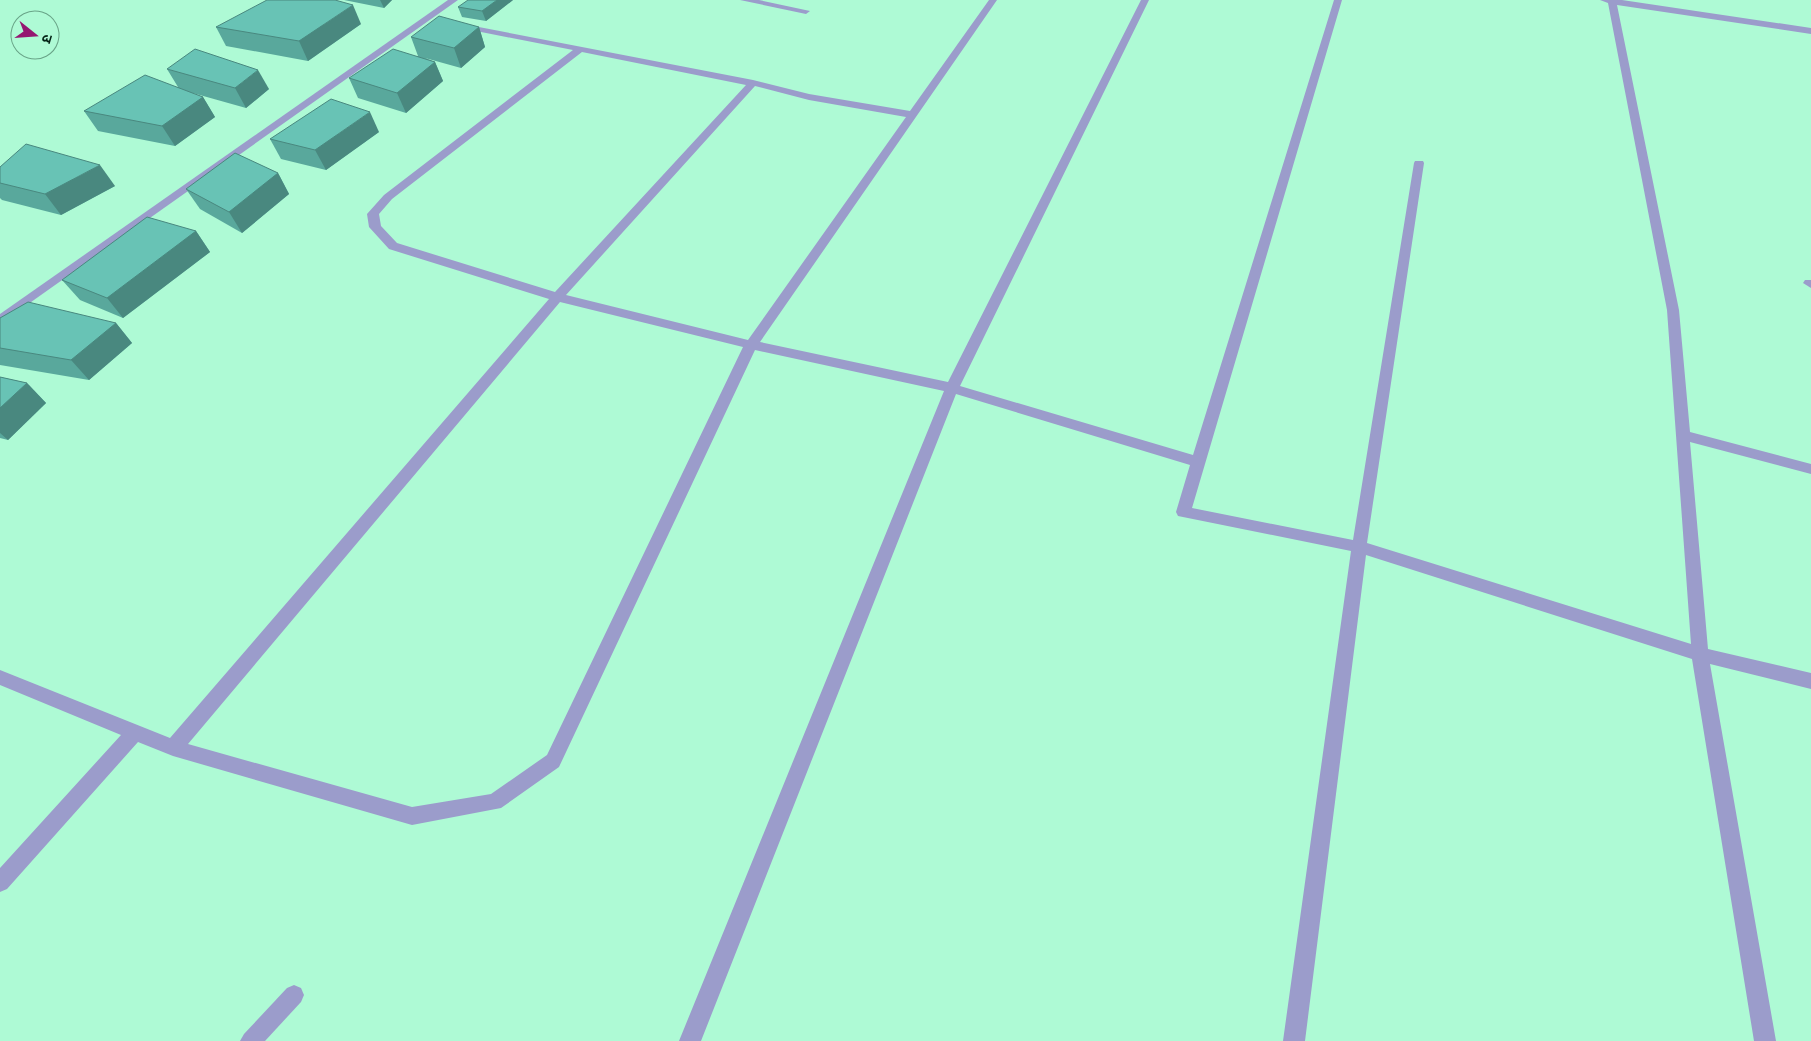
<svg xmlns="http://www.w3.org/2000/svg" width="1811" height="1041" viewBox="0 0 1811 1041" font-family="Montserrat,'Noto Sans Devanagari',sans-serif">
	<style>
		.lines { fill: none; stroke-linecap: round; stroke-linejoin: round }
		.street { fill: #9b9ccb; fill-rule: evenodd }
		.wall { fill: #59a89c }
		.shaded-wall { fill: #49887f }
		.building { fill: #68c3b5; stroke: #49887f }
	</style>
	<rect width="100%" height="100%" fill="#aefad5"/>
	<g class="lines">
		<g class="street">
			<path d="M448,0h10l-458,324v-10z"/>
			<path d="M740,0h19l51,11 -4,3z"/>
			<path d="M989,0h8l-237,342 188,40 193,-382h8l-189,386 233,69 141,-455h8l-150,508 161,32 61,-377 1,-2h8l1,2 -57,380 324,101 -24,-334 -59,-307 -8,-3h22l189,28v6l-194,-29 62,305 11,122 121,32v10l-121,-32 18,207 103,24v16l-101,-25 66,377h-22l-62,-382 -326,-104 -61,486h-22l68,-490 -173,-35 -2,-4 14,-47 -234,-71 -255,647h-22l265,-650 -189,-41 -196,417 -58,41 -89,17 -239,-69 -35,-14 -131,147 -7,3v-24l121,-133 -121,-50v-15l170,68 379,-439 -160,-50 -20,-22 -2,-13 17,-19 189,-145 -112,-22 -5,-3 2,-2 295,57 56,14 101,17zM582,52l164,33 -191,207 -158,-49 -16,-17 -2,-12 13,-15zM755,86l54,14 97,17 -158,223 -182,-45zM560,302l183,45 -196,408 -56,39 -79,13 -224,-63z"/>
			<path d="M1805,280h6v8l-8,-5z"/>
			<path d="M294,985l7,3 3,7 -3,7 -36,39h-25l4,-7 43,-46z"/>
		</g>
	</g>
	<g class="wall">
		<path d="M344,0h48l-8,8z"/>
		<path d="M513,0l-27,21 -24,-4 -4,-10z"/>
		<path d="M361,24l-53,37 -82,-15 -10,-19z"/>
		<path d="M479,27l6,20 -24,21 -36,-10 10,4 8,19 -37,32 -48,-15 -9,-20 69,-22 -7,-19z"/>
		<path d="M167,69l102,20 -23,19 -57,-16 14,5 12,20 -40,29 -77,-15 -14,-20 94,-24z"/>
		<path d="M379,132l-53,38 -45,-11 -11,-20z"/>
		<path d="M0,167l115,19 -54,29 -59,-15 -2,-2z"/>
		<path d="M278,173l11,21 -47,39 -42,-24 -14,-20z"/>
		<path d="M196,231l14,21 -87,66 -43,-18 -18,-20z"/>
		<path d="M0,318l116,5 16,20 -43,37 -89,-15z"/>
		<path d="M0,377l27,6 19,20 -38,37 -8,-2z"/>
	</g>
	<g class="shaded-wall">
		<path d="M380,0h12l-8,8z"/>
		<path d="M497,0h16l-27,21 -4,-10z"/>
		<path d="M353,5l8,19 -53,37 -9,-20z"/>
		<path d="M479,27l6,20 -24,21 -7,-20z"/>
		<path d="M435,62l8,19 -37,32 -9,-20z"/>
		<path d="M258,70l11,19 -23,19 -11,-20z"/>
		<path d="M203,97l12,20 -40,29 -13,-20z"/>
		<path d="M370,112l9,20 -53,38 -11,-20z"/>
		<path d="M100,165l15,21 -54,29 -16,-21z"/>
		<path d="M278,173l11,21 -47,39 -13,-21z"/>
		<path d="M196,231l14,21 -87,66 -16,-20z"/>
		<path d="M116,323l16,20 -43,37 -18,-20z"/>
		<path d="M27,383l19,20 -38,37 -8,-7v-25z"/>
	</g>
	<g class="building">
		<path d="M267,0h68l18,5 -54,36 -83,-14z"/>
		<path d="M468,0h29l-15,11 -24,-4z"/>
		<path d="M439,16l40,11 -25,21 -43,-11z"/>
		<path d="M195,49l63,21 -23,18 -68,-19z"/>
		<path d="M393,49l42,13 -38,31 -48,-15z"/>
		<path d="M145,75l58,22 -41,29 -78,-15z"/>
		<path d="M331,99l39,13 -55,38 -45,-11z"/>
		<path d="M26,144l74,21 -55,29 -45,-11v-16z"/>
		<path d="M235,153l43,20 -49,39 -43,-23z"/>
		<path d="M147,217l49,14 -89,67 -45,-18z"/>
		<path d="M28,302l88,21 -45,37 -71,-12v-30z"/>
		<path d="M0,377l27,6 -27,25z"/>
	</g>
	<g transform="translate(35 35) rotate(107)"><circle r="24" fill="#aefad5" stroke="#69a488"/>
	<path d="M0-4L9 19L0 12L-9 19Z" fill="#951771"/>
	<text y="-8" font-size="14" font-weight="bold" text-anchor="middle" fill="#022215">उ</text>
	</g>
</svg>
